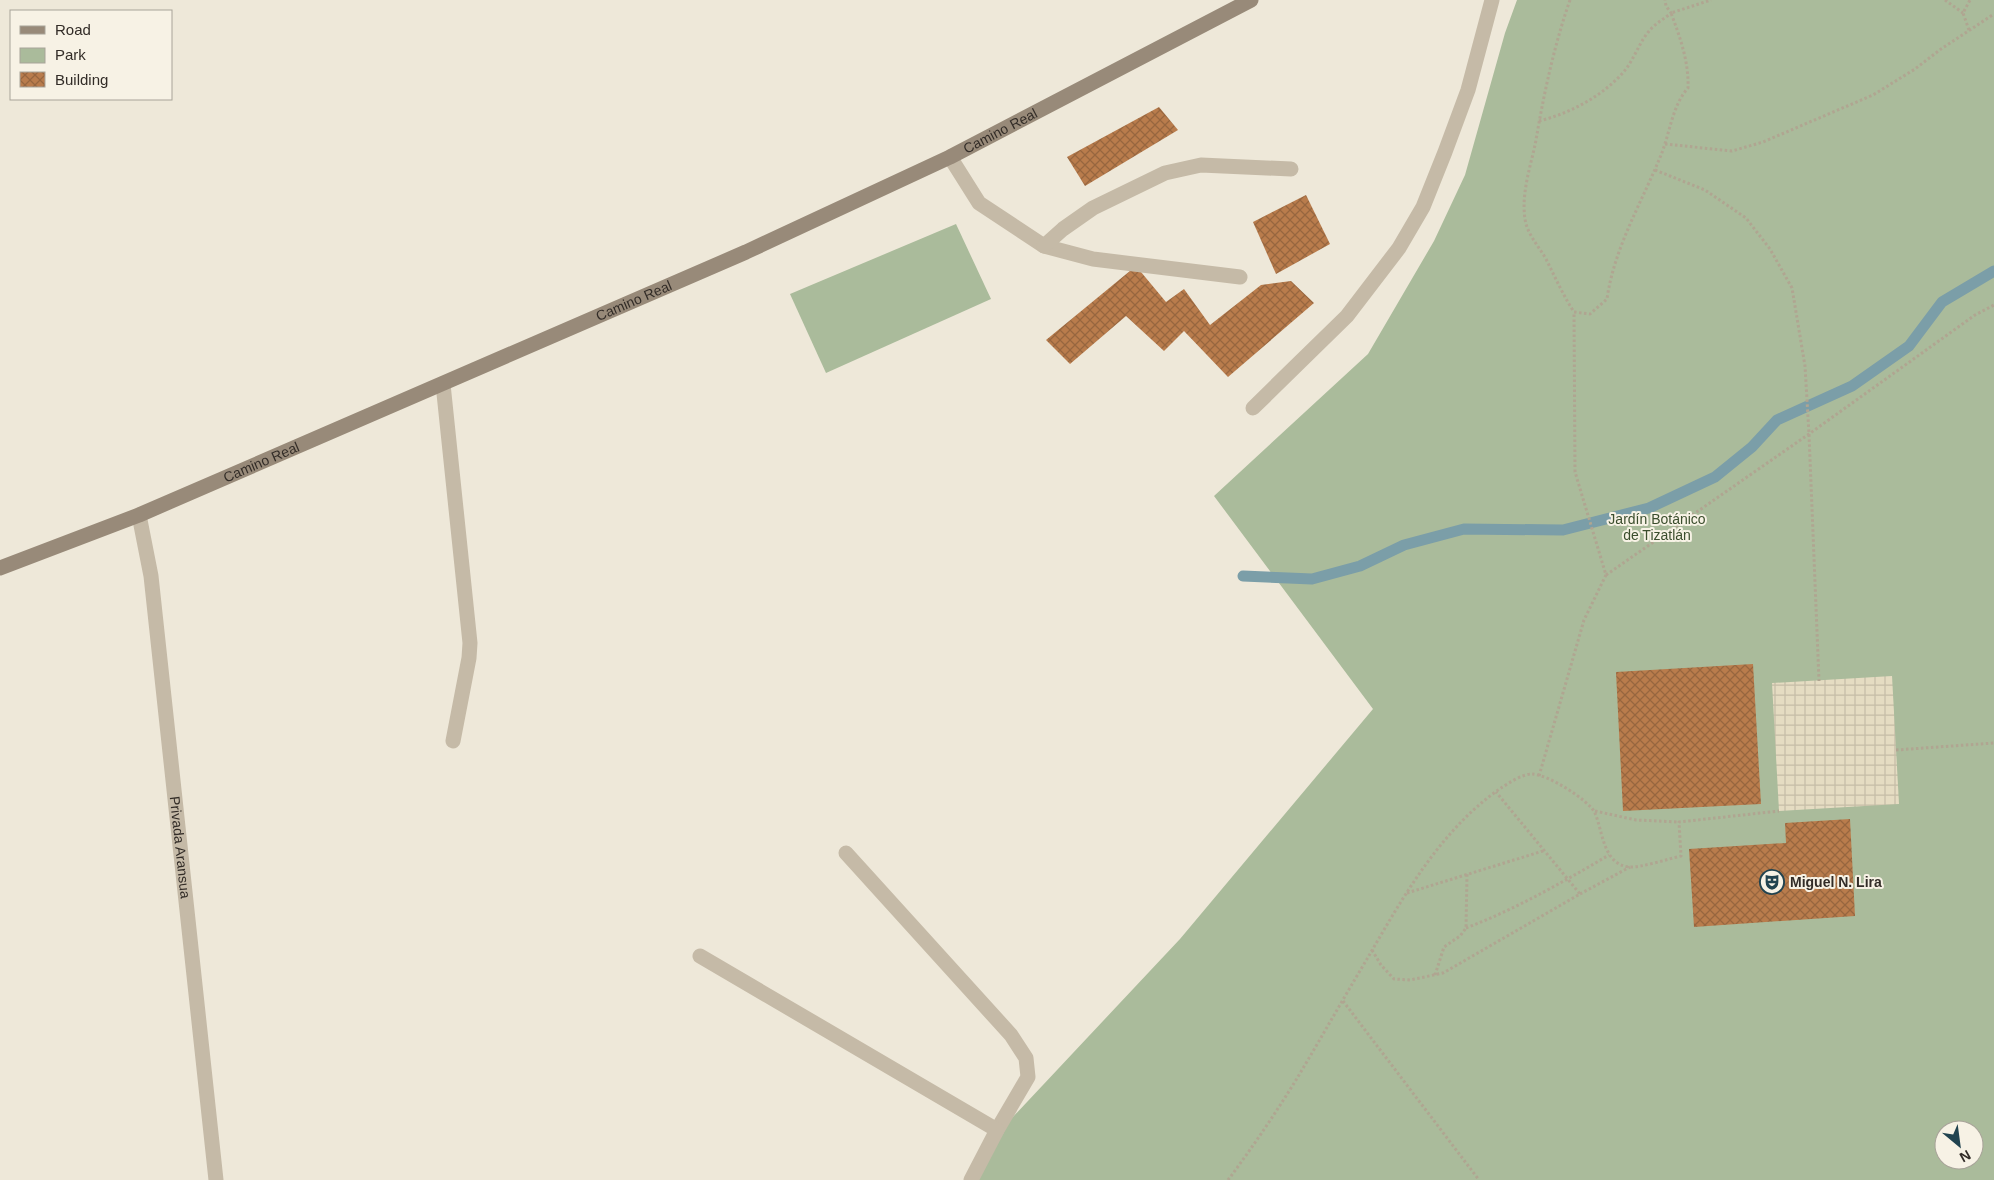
<svg xmlns="http://www.w3.org/2000/svg" width="1994" height="1180" viewBox="0 0 1994 1180" font-family="Arial,sans-serif">
	<style>
		.green { fill: #aabb9b; fill-rule: evenodd }
		.plaza { fill: url(#plaza-grid) }
		.lines { fill: none; stroke-linecap: round; stroke-linejoin: round }
		.stream { stroke: #7b9ea8; stroke-width: 11 }
		.building { fill: url(#building-cross-hatch) }
		.path { stroke: #b0a591; stroke-width: 3; stroke-dasharray: 2.5 2.5; stroke-linecap: butt }
		.lane { stroke: #c5baa7; stroke-width: 15 }
		.street { stroke: #c5baa7; stroke-width: 15 }
		.secondary { stroke: #988a79; stroke-width: 15 }
		.labels { text-anchor: middle; stroke-width: 4; stroke-linejoin: round; paint-order: stroke }
		.street-label { font-size: 14px; fill: #322c27; stroke: #f7f2e5 }
		.park-label { font-size: 14px; fill: #3b4e2d; stroke: #f7f2e5 }
		.poi-label { font-size: 14px; font-weight: bold; fill: #322c27; stroke: #f7f2e5; text-anchor: start }
	</style>
	<defs>
		<pattern id="plaza-grid" width="8" height="8" patternUnits="userSpaceOnUse" patternTransform="scale(1.25)"><rect width="8" height="8" fill="#e5dcc2"/><path d="M0 4h8M4 0v8" fill="none" stroke="#c5bda7"/></pattern>
		<pattern id="building-cross-hatch" width="8" height="8" patternUnits="userSpaceOnUse" patternTransform="scale(1.25)"><rect width="8" height="8" fill="#b97c4c"/><path d="M0 0l8 8M0 8l8-8" fill="none" stroke="#97663f"/></pattern>
	</defs>
	<rect width="100%" height="100%" fill="#eee8d9"/>
	<g class="green">
		<path d="M1517,0h477v1180h-1027l13,-28 200,-213 193,-230 -159,-213 154,-142 66,-113 31,-66 40,-142zM1944,1130h30v30h-30z"/>
		<path d="M956,224l35,75 -165,74 -36,-79z"/>
	</g>
	<path class="plaza" d="M1892,676l7,128 -120,7 -7,-128z"/>
	<g class="lines">
		<path class="stream" d="M1243,576l69,3 48,-13 44,-21 60,-16 99,1 86,-22 66,-31 37,-30 25,-27 75,-34 57,-40 33,-44 52,-31"/>
	</g>
	<g class="building">
		<path d="M1159,107l19,23 -93,56 -18,-29z"/>
		<path d="M1306,195l24,49 -54,30 -23,-52z"/>
		<path d="M1136,266l30,36 18,-13 26,36 51,-40 30,-4 23,22 -86,74 -44,-46 -20,20 -38,-35 -56,48 -24,-24z"/>
		<path d="M1753,664l8,140 -138,7 -7,-139z"/>
		<path d="M1850,819l5,97 -161,11 -5,-78 97,-6 -1,-20z"/>
	</g>
	<g class="lines">
		<g class="path">
			<path d="M1570,0c-16,46 -26,93 -34,140 -5,26 -15,52 -11,79 2,15 13,26 21,40 9,18 17,36 28,53l16,2 17,-15c7,-51 35,-97 54,-144 9,-22 11,-49 27,-67 1,-26 -8,-51 -17,-75l40,-13"/>
			<path d="M1945,0l18,13"/>
			<path d="M1969,30l-6,-17 7,-13"/>
			<path d="M1539,121c32,-8 66,-26 87,-52 9,-12 14,-28 24,-39 6,-7 14,-11 21,-17l-5,-7 -1,-6"/>
			<path d="M1665,144l67,7 31,-9 110,-47 42,-26 26,-20 53,-35"/>
			<path d="M1655,170l50,20 41,28 24,31 22,39 13,78 4,68 10,247"/>
			<path d="M1606,575l203,-141 166,-119 19,-10"/>
			<path d="M1896,750l98,-7"/>
			<path d="M1539,776l45,-156 22,-45 -31,-103 -1,-160"/>
			<path d="M1595,811l41,9 43,2"/>
			<path d="M1407,893l136,-42"/>
			<path d="M1580,894l50,-27"/>
			<path d="M1466,928c50,-19 97,-46 143,-73"/>
			<path d="M1372,950l9,15 13,14 16,1 33,-7 137,-79 -84,-102"/>
			<path d="M1435,975l9,-28 16,-11 6,-8 1,-54"/>
			<path d="M1343,1001l136,179"/>
			<path d="M1228,1180c24,-32 47,-66 68,-100 24,-40 47,-81 71,-121 36,-62 74,-130 134,-171 8,-5 21,-14 31,-14 15,0 57,26 63,39 8,19 8,51 34,54 11,1 39,-8 52,-11l-2,-34 100,-11"/>
		</g>
		<g class="lane">
			<path d="M950,157l29,46 65,43 49,13 147,18"/>
			<path d="M1044,246l19,-17 30,-21 72,-35 36,-8 90,4"/>
			<path d="M1253,408l94,-92 52,-68 24,-41 22,-55 23,-62 24,-90"/>
			<path d="M846,853l165,182 15,23 2,19 -31,53"/>
		</g>
		<g class="street">
			<path d="M443,384l27,259 -1,15 -16,83"/>
			<path id="s1" d="M139,515l12,61 65,604"/>
			<path d="M700,956l297,174 -26,50"/>
		</g>
		<path class="secondary" id="s2" d="M0,568l139,-53 607,-263 204,-95 301,-157"/>
	</g>
	<defs>
		<symbol id="theatre-ring" viewBox="-11 -11 22 22"><circle r="9.5" fill="#f7f2e5" stroke="#21434f" stroke-width="1.5"/><path d="M-5-5.5Q0-4 5-5.5V0Q5 5 0 6Q-5 5-5 0ZM-3.3-2.5H-1v1.5H-3.3ZM1-2.5H3.3v1.5H1ZM-2.8 1Q0 5.5 2.8 1Z" fill="#21434f"/></symbol>
	</defs>
	<g fill-rule="evenodd">
		<use href="#theatre-ring" x="1758" y="868" width="28" height="28"/>
	</g>
	<g class="labels">
		<g class="street-label">
			<text dy="5" stroke="none"><textPath href="#s2" startOffset="1092">Camino Real</textPath></text>
			<text dy="5" stroke="none"><textPath href="#s2" startOffset="688">Camino Real</textPath></text>
			<text dy="5" stroke="none"><textPath href="#s2" startOffset="282">Camino Real</textPath></text>
			<text dy="5" stroke="none"><textPath href="#s1" startOffset="335">Privada Aransua</textPath></text>
		</g>
		<g class="park-label">
			<text x="1657" y="524">Jardín Botánico<tspan x="1657" dy="16">de Tizatlán</tspan></text>
		</g>
		<g class="poi-label">
			<text x="1790" y="887">Miguel N. Lira</text>
		</g>
	</g>
	<rect x="10" y="10" width="162" height="90" fill="#f7f2e5" stroke="#a8a399"/>
	<rect x="20" y="26" width="25" height="8" fill="#988a79" stroke="#a8a399"/>
	<text x="55" y="35" font-size="15" fill="#322c27">Road</text>
	<rect x="20" y="48" width="25" height="15" fill="#aabb9b" stroke="#a8a399"/>
	<text x="55" y="60" font-size="15" fill="#322c27">Park</text>
	<rect x="20" y="72" width="25" height="15" fill="url(#building-cross-hatch)" stroke="#a8a399"/>
	<text x="55" y="85" font-size="15" fill="#322c27">Building</text>
	<g transform="translate(1959 1145) rotate(151)"><circle r="24" fill="#f7f2e5" stroke="#a8a399"/>
	<path d="M0-4L9 19L0 12L-9 19Z" fill="#21434f"/>
	<text y="-8" font-size="14" font-weight="bold" text-anchor="middle" fill="#322c27">N</text>
	</g>
</svg>
